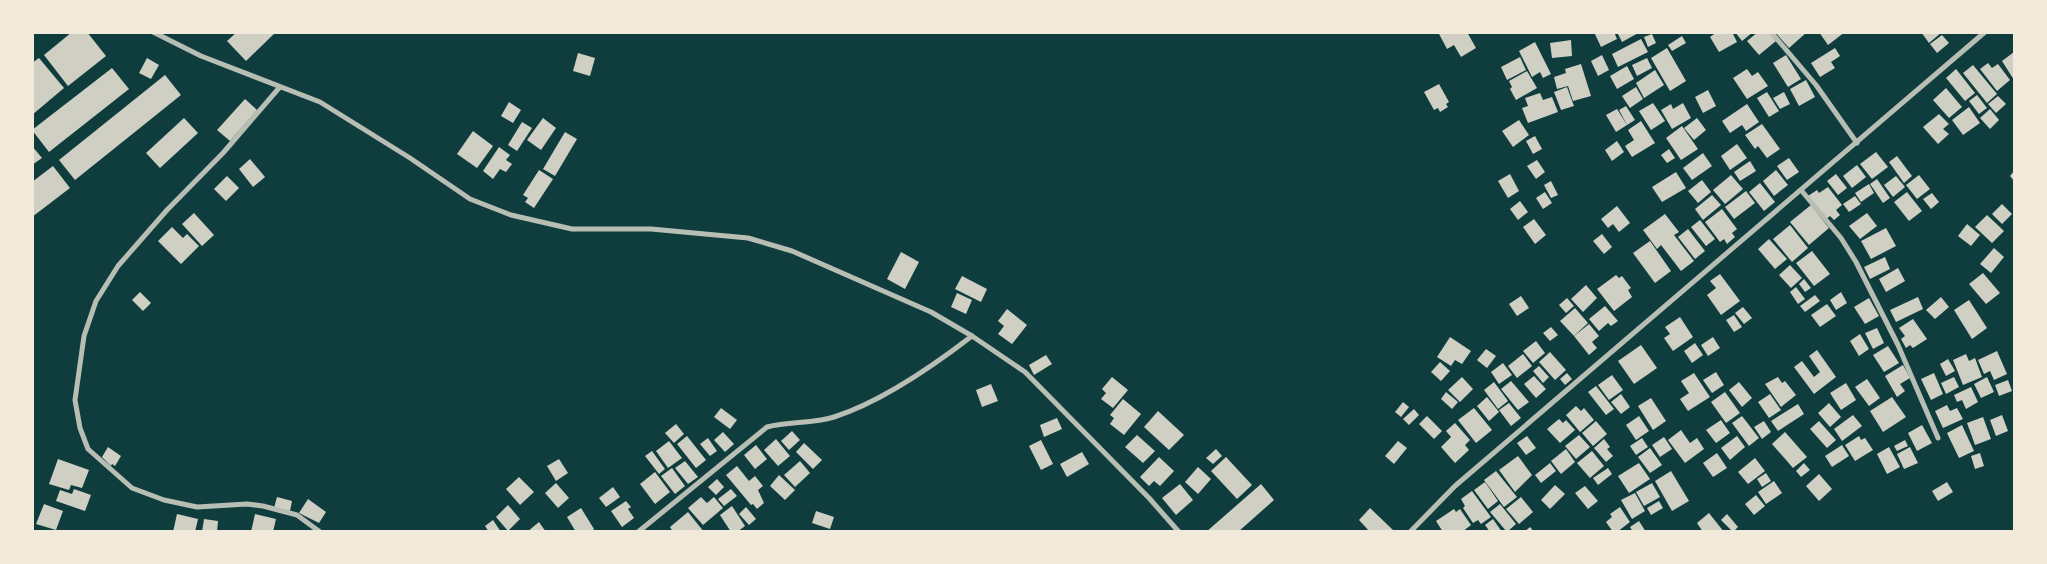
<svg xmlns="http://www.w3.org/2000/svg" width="2047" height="564" viewBox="0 0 2047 564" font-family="'Varela Round',sans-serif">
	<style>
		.building { fill: #cfcfc3 }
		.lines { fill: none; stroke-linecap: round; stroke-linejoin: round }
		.minor { stroke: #b8beb3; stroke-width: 5 }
	</style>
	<rect width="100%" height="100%" fill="#0f3d3e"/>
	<g class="building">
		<path d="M72,32h15l19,24 -38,30 -24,-31z"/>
		<path d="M237,32h39l-30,29 -19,-20z"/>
		<path d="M1438,32h29l9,16 -15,9 -7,-12 -7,4z"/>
		<path d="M1594,32h20l3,7 -16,8z"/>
		<path d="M1617,32h23l-18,10z"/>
		<path d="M1717,32h15l5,10 -18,10 -9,-15z"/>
		<path d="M1735,32h18l-11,9z"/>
		<path d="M1758,32h11l7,9 -17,14 -12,-14z"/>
		<path d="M1775,32h32l-18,16z"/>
		<path d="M1819,32h26l-17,13z"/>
		<path d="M1921,32h21l-13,11z"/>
		<path d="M1652,34l4,9 -8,4 -4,-10z"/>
		<path d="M1942,35l7,8 -12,10 -7,-9z"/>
		<path d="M1682,36l4,7 -14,8 -4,-6z"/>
		<path d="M1641,39l7,13 -30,15 -6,-13z"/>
		<path d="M1571,40l1,16 -20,2 -2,-15z"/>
		<path d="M1535,42l16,32 -8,4 -3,-6 -8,5 -13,-26z"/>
		<path d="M1667,48l19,33 -16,10 -19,-33z"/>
		<path d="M1835,48l5,8 -9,6 4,6 -15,9 -9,-14z"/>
		<path d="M2014,52v28l-12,-19z"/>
		<path d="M578,53l17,5 -5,18 -17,-5z"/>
		<path d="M1602,55l7,15 -11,6 -7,-15z"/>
		<path d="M1786,55l15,24 -13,8 -15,-24z"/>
		<path d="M1520,57l6,13 -19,10 -6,-13z"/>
		<path d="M39,58l25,30 -32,27v-52z"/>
		<path d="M147,58l12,7 -8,14 -12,-6z"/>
		<path d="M1647,58l5,10 -15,8 -5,-11z"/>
		<path d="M1988,63l4,5 6,-4 12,16 -13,11 -17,-22z"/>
		<path d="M1581,64l10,32 -18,5 -5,-15 -11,3 -3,-12 12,-4 -1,-4z"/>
		<path d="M1973,65l24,29 -10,9 -24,-30z"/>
		<path d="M1627,66l7,13 -17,10 -7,-13z"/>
		<path d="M112,68l17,21 -80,63 -17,-22z"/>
		<path d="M1747,69l5,7 6,-4 10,14 -21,13 -14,-21z"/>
		<path d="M1956,69l19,24 -10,8 -19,-23z"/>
		<path d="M1655,70l9,15 -20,13 -8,-15z"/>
		<path d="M1527,71l10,17 -21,12 -6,-11 2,-2 -3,-6z"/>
		<path d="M165,75l16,20 -106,85 -16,-20z"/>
		<path d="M1806,80l9,17 -16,9 -9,-17z"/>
		<path d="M1439,84l10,18 -3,2 2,3 -8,5 -2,-4 -4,2 -10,-18z"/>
		<path d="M1567,87l7,19 -13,4 -7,-18z"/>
		<path d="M1636,87l7,12 -13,9 -8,-12z"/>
		<path d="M1946,88l16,19 -13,11 -16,-18z"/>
		<path d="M1708,90l8,16 -13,7 -8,-16z"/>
		<path d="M1767,92l12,19 -10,6 -12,-19z"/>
		<path d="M1784,92l6,12 -10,5 -7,-11z"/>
		<path d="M1540,93l3,7 9,-3 6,15 -30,11 -6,-15 6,-2 -3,-8z"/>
		<path d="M1977,95l10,13 -8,6 -10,-13z"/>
		<path d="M1998,96l8,8 -10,9 -8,-9z"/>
		<path d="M245,99l12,11 -27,31 -13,-11z"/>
		<path d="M509,102l12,8 -8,13 -12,-7z"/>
		<path d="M1653,103l12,18 -14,9 -12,-19z"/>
		<path d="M1683,103l8,15 -19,11 -11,-19 10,-6 2,5z"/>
		<path d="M1747,104l12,18 -13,9 -4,-6 -12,8 -8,-12z"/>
		<path d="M1626,106l9,14 -8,5 -8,-15z"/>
		<path d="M1969,107l11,16 -17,12 -11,-15z"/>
		<path d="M1617,109l10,16 -11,7 -10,-17z"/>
		<path d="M1990,109l9,11 -9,9 -10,-11z"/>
		<path d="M1939,114l10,10 -6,5 6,5 -11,10 -15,-17z"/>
		<path d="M184,118l14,15 -38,35 -14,-15z"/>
		<path d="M543,118l13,10 -15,22 -14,-10z"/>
		<path d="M1697,118l9,12 -12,10 -10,-12z"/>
		<path d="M1519,120l10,15 -16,12 -11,-16z"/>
		<path d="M1641,121l14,22 -23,14 -7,-11 9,-6 -6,-10z"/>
		<path d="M522,122l10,6 -15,23 -9,-6z"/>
		<path d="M1762,124l18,25 -13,9 -9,-12 -3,3 -10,-14z"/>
		<path d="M1682,126l16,23 -17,11 -15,-22z"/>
		<path d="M473,131l20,15 -16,22 -20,-14z"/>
		<path d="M565,132l12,7 -22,37 -12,-7z"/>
		<path d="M1535,136l7,13 -9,5 -7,-13z"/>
		<path d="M1617,141l7,11 -12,9 -7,-11z"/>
		<path d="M1737,144l10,14 -17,12 -9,-14z"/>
		<path d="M32,146l10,12 -10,7z"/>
		<path d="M499,147l11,8 -4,5 6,4 -6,8 -6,-3 -7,10 -10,-8z"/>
		<path d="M1669,149l6,9 -8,5 -6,-8z"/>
		<path d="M1876,152l12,15 -16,12 -12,-15z"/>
		<path d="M1703,153l9,13 -20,14 -9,-12z"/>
		<path d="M1897,156l15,20 -8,7 -15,-21z"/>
		<path d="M1789,158l10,14 -12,8 -10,-14z"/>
		<path d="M250,159l15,18 -12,10 -14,-18z"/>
		<path d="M1537,160l8,12 -9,7 -9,-13z"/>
		<path d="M1750,161l6,10 -16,10 -6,-9z"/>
		<path d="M1857,165l9,12 -14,11 -9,-12z"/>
		<path d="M53,166l17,22 -38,29v-35z"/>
		<path d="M539,170l14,9 -19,29 -9,-6 3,-4 -5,-3z"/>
		<path d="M1776,170l12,15 -14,11 -11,-15z"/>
		<path d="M2014,171v10l-4,-5z"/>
		<path d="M1676,172l10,16 -24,14 -10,-15z"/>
		<path d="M1510,174l9,17 -11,7 -10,-17z"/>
		<path d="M1836,174l11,14 -9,7 -11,-14z"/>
		<path d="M1731,175l12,14 -18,15 -12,-14z"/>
		<path d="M1919,175l11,14 -13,10 -11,-14z"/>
		<path d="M227,176l12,12 -13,13 -12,-12z"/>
		<path d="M1896,176l9,11 -12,10 -9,-12z"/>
		<path d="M1877,179l13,19 -7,5 -13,-19z"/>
		<path d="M1702,180l9,12 -13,11 -10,-12z"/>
		<path d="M1551,181l7,14 -7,3 -7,-13z"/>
		<path d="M1760,183l15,19 -11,9 -15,-19z"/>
		<path d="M1869,184l5,9 -13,9 -6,-9z"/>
		<path d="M1828,187l14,18 -6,5 4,5 -6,5 -4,-4 -4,3 -18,-23 9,-6 2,3z"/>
		<path d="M1746,191l9,12 -21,16 -9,-12z"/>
		<path d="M1545,192l7,11 -9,6 -7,-11z"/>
		<path d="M1907,192l15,19 -13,10 -15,-19z"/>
		<path d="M1932,193l7,9 -8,7 -8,-10z"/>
		<path d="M1712,195l9,10 -18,15 -8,-11z"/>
		<path d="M1855,196l6,8 -12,8 -6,-8z"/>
		<path d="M1520,201l8,11 -10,8 -8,-11z"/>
		<path d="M2002,204l10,10 -10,10 -10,-10z"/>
		<path d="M1811,205l18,23 -20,17 -19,-23z"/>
		<path d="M1617,206l13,17 -11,9 -6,-8 -5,4 -7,-9z"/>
		<path d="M1722,209l15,20 -5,4 3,4 -8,7 -3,-5 -4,3 -15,-20z"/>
		<path d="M194,213l20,22 -12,11 -20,-22z"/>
		<path d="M1867,213l10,13 -17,13 -11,-13z"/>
		<path d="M1665,214l14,18 -5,3 20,26 -13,10 -20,-26 -4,4 -14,-19z"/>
		<path d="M1987,215l17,16 -12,12 -17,-16z"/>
		<path d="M1534,219l12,16 -11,9 -12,-17z"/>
		<path d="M1700,220l15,19 -9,7 -15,-19z"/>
		<path d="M1967,224l13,11 -9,11 -13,-10z"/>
		<path d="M1790,225l18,23 -16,14 -19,-23z"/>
		<path d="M172,227l11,11 4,-4 12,12 -18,18 -23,-23z"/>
		<path d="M1886,228l10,18 -25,13 -10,-18z"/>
		<path d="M1688,229l17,22 -10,8 -17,-22z"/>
		<path d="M1602,234l10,13 -8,7 -11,-13z"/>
		<path d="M1769,239l18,20 -12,10 -17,-20z"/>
		<path d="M1650,241l21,30 -16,12 -22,-30z"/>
		<path d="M1994,248l10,9 -13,16 -11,-9z"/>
		<path d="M1812,251l18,23 -16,12 -18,-23z"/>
		<path d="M901,252l18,10 -14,27 -18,-10z"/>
		<path d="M1885,257l5,12 -20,10 -6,-12z"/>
		<path d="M1790,265l12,13 -11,10 -12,-13z"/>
		<path d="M1898,268l7,13 -19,11 -7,-13z"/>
		<path d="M1983,273l17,20 -14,11 -17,-20z"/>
		<path d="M1720,274l20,27 -19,14 -14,-20 9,-7 -6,-7z"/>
		<path d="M1616,275l3,3 3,-2 9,12 -3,2 4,7 -18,14 -17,-22z"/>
		<path d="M962,276l25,13 -6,13 -26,-13z"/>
		<path d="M1804,279l7,9 -6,4 -6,-8z"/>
		<path d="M1586,285l11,13 -14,14 -12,-13z"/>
		<path d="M1796,287l9,12 -7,5 -8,-12z"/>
		<path d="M140,292l11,11 -8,8 -11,-11z"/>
		<path d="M1841,292l6,11 -11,7 -6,-10z"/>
		<path d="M957,293l15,7 -6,14 -15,-7z"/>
		<path d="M1815,295l5,6 -15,11 -5,-6z"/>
		<path d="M1521,296l8,12 -12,8 -8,-12z"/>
		<path d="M1918,297l5,12 -27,13 -6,-12z"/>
		<path d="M1941,297l8,10 -14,12 -9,-9z"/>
		<path d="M1567,298l7,8 -8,7 -7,-8z"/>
		<path d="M1869,298l10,18 -14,8 -11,-17z"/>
		<path d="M1969,300l18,28 -15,11 -18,-29z"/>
		<path d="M1827,304l9,12 -16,11 -9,-12z"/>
		<path d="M1605,306l13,15 -7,5 -3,-3 -9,8 -10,-12z"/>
		<path d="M1743,307l9,11 -8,6 -9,-11z"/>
		<path d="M1575,308l13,15 -14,13 -14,-15z"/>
		<path d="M1007,309l20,16 -15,19 -14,-10 6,-8 -6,-5z"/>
		<path d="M1734,315l8,12 -8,5 -8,-12z"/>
		<path d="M1680,317l13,20 -20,14 -9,-13 6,-4 -5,-7z"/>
		<path d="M1913,319l14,20 -14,9 -3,-3 -4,3 -5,-9 4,-3 -6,-8z"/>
		<path d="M1589,324l10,12 -7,6 5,6 -8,7 -15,-19z"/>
		<path d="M1551,327l7,8 -8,6 -7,-8z"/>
		<path d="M1877,328l7,15 -11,6 -8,-16z"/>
		<path d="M1860,334l9,15 -10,7 -9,-15z"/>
		<path d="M1450,337l21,14 -9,13 -7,-4 -4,6 -14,-9z"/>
		<path d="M1713,337l7,11 -12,8 -7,-11z"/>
		<path d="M1536,341l9,12 -12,10 -10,-12z"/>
		<path d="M1695,343l8,12 -11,8 -8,-12z"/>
		<path d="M1641,345l16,23 -23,16 -16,-23z"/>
		<path d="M1888,346l11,17 -15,9 -11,-17z"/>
		<path d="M1486,349l10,7 -9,12 -10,-8z"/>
		<path d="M1817,350l19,27 -22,17 -20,-27 8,-6 12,16 6,-5 -11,-16z"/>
		<path d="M1997,351l10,23 -13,6 -4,-9 -6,3 -6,-14z"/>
		<path d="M1550,352l16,18 -11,10 -16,-18z"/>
		<path d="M1523,354l9,12 -15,12 -9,-12z"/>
		<path d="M1966,354l3,7 6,-3 7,19 -19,8 -10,-25z"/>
		<path d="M1046,355l6,9 -18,11 -5,-10z"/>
		<path d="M1948,359l7,12 -9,5 -6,-12z"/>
		<path d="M1440,362l10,9 -9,10 -10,-9z"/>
		<path d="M1503,363l9,12 -13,9 -8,-12z"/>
		<path d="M1903,365l7,13 -10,6 5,7 -8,6 -12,-21z"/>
		<path d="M1539,366l10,11 -6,6 -10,-12z"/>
		<path d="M1716,372l8,13 -12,8 -9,-13z"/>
		<path d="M1567,373l5,6 -7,6 -5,-6z"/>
		<path d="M1694,373l16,24 -22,14 -8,-12 9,-6 -8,-12z"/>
		<path d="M1934,373l9,21 -12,6 -10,-21z"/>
		<path d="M1612,375l11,15 -14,10 -11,-15z"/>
		<path d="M1534,376l12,13 -10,9 -12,-14z"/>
		<path d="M1112,377l16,13 -15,18 -12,-9 5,-6 -4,-4z"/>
		<path d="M1462,377l11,12 -13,13 -12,-12z"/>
		<path d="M1778,377l4,6 3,-2 11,14 -15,12 -16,-23z"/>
		<path d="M1954,377l5,10 -13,7 -5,-11z"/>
		<path d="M1987,377l7,15 -13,6 -7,-14z"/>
		<path d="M1867,379l13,19 -11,8 -14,-19z"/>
		<path d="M2008,380l4,11 -13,5 -4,-11z"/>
		<path d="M1511,381l18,21 -11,8 -17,-21z"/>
		<path d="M1494,382l14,19 -10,8 -14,-19z"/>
		<path d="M1739,382l13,16 -10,9 -13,-17z"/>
		<path d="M1846,383l10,17 -15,10 -11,-17z"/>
		<path d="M991,384l7,17 -16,6 -6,-17z"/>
		<path d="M1596,386l18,23 -8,6 -18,-23z"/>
		<path d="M1971,387l7,15 -12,7 -4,-9 -5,2 -3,-7z"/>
		<path d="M1446,392l12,10 -6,7 -11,-10z"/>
		<path d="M1725,392l15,21 -14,10 -15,-21z"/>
		<path d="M1621,394l9,13 -9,7 -10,-12z"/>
		<path d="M1770,394l11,16 -12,8 -11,-16z"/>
		<path d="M1487,397l12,15 -10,9 -12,-15z"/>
		<path d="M1892,397l14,20 -23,15 -13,-21z"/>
		<path d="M1651,398l15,23 -13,9 -15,-24z"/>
		<path d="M1123,399l18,15 -17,21 -14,-11 4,-6 -4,-3z"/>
		<path d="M1403,402l6,5 -8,10 -6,-5z"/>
		<path d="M1509,403l12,15 -10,8 -12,-16z"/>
		<path d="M1829,403l12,14 -11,10 -12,-14z"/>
		<path d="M1798,404l6,10 -26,17 -7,-10z"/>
		<path d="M1947,405l3,6 7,-3 6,11 -20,9 -8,-17z"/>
		<path d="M1576,406l5,5 3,-3 10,12 -14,12 -14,-17z"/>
		<path d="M721,408l16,12 -7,9 -16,-12z"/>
		<path d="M1474,408l18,22 -16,13 -18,-23z"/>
		<path d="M1414,409l5,6 -10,10 -6,-6z"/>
		<path d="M1158,411l26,24 -15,15 -25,-23z"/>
		<path d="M1853,415l9,11 -20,15 -8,-12z"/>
		<path d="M2002,415l6,16 -12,5 -6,-16z"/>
		<path d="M1427,416l15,15 -8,8 -15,-15z"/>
		<path d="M1639,416l10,15 -13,9 -10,-15z"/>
		<path d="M1742,416l17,22 -10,8 -17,-23z"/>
		<path d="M1983,417l8,22 -16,6 -8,-22z"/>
		<path d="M1057,418l5,11 -18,8 -4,-12z"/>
		<path d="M1559,419l4,4 3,-3 9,10 -15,13 -13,-14z"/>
		<path d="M1721,420l9,13 -14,10 -10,-13z"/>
		<path d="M1596,421l11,13 -14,12 -11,-13z"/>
		<path d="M1764,421l7,11 -9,7 -8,-12z"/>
		<path d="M1819,421l17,19 -9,8 -17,-19z"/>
		<path d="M1455,423l15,17 -5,5 4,5 -14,13 -14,-16 10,-10 -5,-6z"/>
		<path d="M676,424l8,10 -10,9 -9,-10z"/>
		<path d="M1922,425l10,18 -15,8 -9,-18z"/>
		<path d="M1962,425l12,26 -15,7 -12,-25z"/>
		<path d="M1681,430l9,13 7,-5 7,11 -19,14 -17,-23z"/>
		<path d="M792,431l8,9 -11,10 -8,-9z"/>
		<path d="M723,432l11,12 -9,8 -11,-12z"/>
		<path d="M1785,432l22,25 -14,11 -21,-24z"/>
		<path d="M1137,435l18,16 -12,12 -18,-16z"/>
		<path d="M1579,435l11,12 -14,12 -11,-13z"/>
		<path d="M687,436l19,24 -10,8 -19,-24z"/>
		<path d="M1527,436l9,12 -10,7 -9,-12z"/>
		<path d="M1737,436l8,11 -15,13 -9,-12z"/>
		<path d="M1859,436l2,4 4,-2 8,12 -18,11 -10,-16z"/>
		<path d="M1664,437l8,12 -12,8 -8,-12z"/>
		<path d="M708,438l9,13 -7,5 -10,-12z"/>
		<path d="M1642,438l6,9 -12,8 -6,-9z"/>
		<path d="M776,439l14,17 -12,10 -14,-16z"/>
		<path d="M1604,439l6,8 -3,2 6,7 -7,6 -12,-14z"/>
		<path d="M1041,440l12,24 -12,6 -12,-24z"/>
		<path d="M1905,440l3,6 -11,5 -3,-5z"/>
		<path d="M669,441l13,17 -14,10 -12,-17z"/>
		<path d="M1398,441l9,7 -13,16 -9,-8z"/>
		<path d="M804,443l18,17 -9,9 -17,-17z"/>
		<path d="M756,445l11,14 -12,10 -11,-14z"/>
		<path d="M1842,445l7,11 -17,11 -7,-11z"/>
		<path d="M108,447l13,9 -6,10 -3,-2 -1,2 -9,-9z"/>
		<path d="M1889,447l11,20 -13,7 -10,-20z"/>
		<path d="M1910,447l8,16 -14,6 -7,-15z"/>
		<path d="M1650,448l12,17 -12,8 -12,-16z"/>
		<path d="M1216,449l6,7 -9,8 -7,-6z"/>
		<path d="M1566,449l9,13 -14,12 -10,-13z"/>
		<path d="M652,451l13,18 -6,5 -14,-18z"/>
		<path d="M1592,451l12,15 -14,12 -13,-15z"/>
		<path d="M1082,452l7,12 -22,13 -7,-13z"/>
		<path d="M1717,453l10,15 -14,9 -10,-14z"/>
		<path d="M1980,453l4,13 -9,3 -4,-13z"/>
		<path d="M1518,456l14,19 -17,17 -16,-22z"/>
		<path d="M1159,457l15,14 -14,15 -6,-5 -5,5 -9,-9z"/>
		<path d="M1226,457l26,28 -15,14 -26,-28z"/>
		<path d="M1755,458l10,13 -17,13 -10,-12z"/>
		<path d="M58,459l31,11 -7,18 -11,-3 -2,5 -20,-6z"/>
		<path d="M559,459l9,14 -12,8 -9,-15z"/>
		<path d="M685,461l13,16 -10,7 -13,-16z"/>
		<path d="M800,461l10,12 -15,14 -11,-12z"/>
		<path d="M1550,463l6,8 -15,12 -6,-8z"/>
		<path d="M1639,463l11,16 -21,14 -11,-17z"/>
		<path d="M1804,463l6,7 -9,7 -5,-6z"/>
		<path d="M737,466l12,15 6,-5 8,10 -5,4 6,13 -7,6 -4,-5 -2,1 -25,-30z"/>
		<path d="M1198,467l13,12 -13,15 -13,-12z"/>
		<path d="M672,468l13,18 -10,8 -14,-18z"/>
		<path d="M1608,468l4,6 -14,11 -5,-7z"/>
		<path d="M1496,471l21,26 -13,10 -20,-27z"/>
		<path d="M1671,471l18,30 -17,10 -17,-30z"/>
		<path d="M655,472l15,20 -15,12 -15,-20z"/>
		<path d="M1766,473l5,8 -9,6 -5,-8z"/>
		<path d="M1819,474l13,15 -13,12 -13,-15z"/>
		<path d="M779,475l16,15 -10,10 -15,-14z"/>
		<path d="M519,477l15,15 -14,13 -14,-16z"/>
		<path d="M717,479l7,8 -8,8 -8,-8z"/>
		<path d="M1774,481l8,12 -16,11 -8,-12z"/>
		<path d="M1485,482l13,19 -10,8 -14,-19z"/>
		<path d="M1947,482l6,10 -15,9 -6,-10z"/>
		<path d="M556,483l13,15 -11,10 -13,-15z"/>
		<path d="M1652,483l8,14 -16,9 -8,-14z"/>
		<path d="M1180,484l13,16 -17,15 -14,-17z"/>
		<path d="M1261,484l13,16 -36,32h-32z"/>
		<path d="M1555,485l10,9 -15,15 -9,-9z"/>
		<path d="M1585,486l13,15 -10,8 -13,-16z"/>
		<path d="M613,487l7,10 -14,10 -7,-9z"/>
		<path d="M74,489l17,6 -6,16 -29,-10 4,-11 12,4z"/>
		<path d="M731,489l6,7 -13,10 -6,-7z"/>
		<path d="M1472,491l19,26 -10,7 -3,-4 -5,3 -10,-15 2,-2 -4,-7z"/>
		<path d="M1635,493l10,18 -13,8 -11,-19z"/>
		<path d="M1756,495l9,11 -11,9 -9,-11z"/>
		<path d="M277,497l15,4 -2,10 -16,-3z"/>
		<path d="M701,497l6,6 7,-6 9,11 -20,17 -15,-17z"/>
		<path d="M1521,497l12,15 -14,12 -13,-15z"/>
		<path d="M308,499l18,13 -7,11 -20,-10z"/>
		<path d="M626,501l5,6 -3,2 6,9 -12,9 -11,-16z"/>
		<path d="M1659,501l4,7 -12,7 -4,-7z"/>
		<path d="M44,504l19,7 -7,19 -20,-6z"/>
		<path d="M1500,504l16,20 -9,8 -17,-20z"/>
		<path d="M508,505l12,14 -12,12 -12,-14z"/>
		<path d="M732,506l13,20 -8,6h-6l-11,-17z"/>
		<path d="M746,507l10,12 -7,6 -10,-11z"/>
		<path d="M1620,507l10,15 -13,10h-4l-7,-10 6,-5 -2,-3z"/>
		<path d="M581,508l13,21 -3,3h-15l-9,-15z"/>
		<path d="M1370,508l23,22 -2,2h-21l-11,-12z"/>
		<path d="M1454,509l2,3 4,-3 11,16 -9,7h-19l-7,-11z"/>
		<path d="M816,511l18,6 -4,12 -18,-6z"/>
		<path d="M688,512l16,20h-31l-3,-5z"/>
		<path d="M1709,513l15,19h-21l-6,-9z"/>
		<path d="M177,514l21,5 -3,13h-22z"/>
		<path d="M255,514l21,5 -3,13h-22z"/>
		<path d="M1727,514l11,13 -5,5 -12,-12z"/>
		<path d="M204,519l14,2 -1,11h-15z"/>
		<path d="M1493,519l9,13h-12l-5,-7z"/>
		<path d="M493,520l8,12h-12l-4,-6z"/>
		<path d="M1639,521l7,11h-13l-3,-5z"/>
		<path d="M539,522l7,10h-19z"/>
		<path d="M1530,527l4,5h-10z"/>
	</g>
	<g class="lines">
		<g class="minor">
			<path d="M153,32l48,24 119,46 90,56 60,41 41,16 61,14h79l97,9 44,13 139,61 41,24 53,36 124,126 30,34"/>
			<path d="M1771,32l45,53 41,58"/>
			<path d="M279,88l-56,65 -56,57 -49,56 -22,35 -12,35 -9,64 5,28 8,21 44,39 32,12 33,7 50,-3 16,2 34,9 23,17"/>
			<path d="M1801,190l40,48 15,24 42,83 40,93"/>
			<path d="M638,532l129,-105c22,-6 45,-3 67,-10 47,-15 99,-51 138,-81"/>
			<path d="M1410,532l45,-46 530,-454"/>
		</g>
	</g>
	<rect width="2047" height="564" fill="none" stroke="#f1e9da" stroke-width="68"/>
</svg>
